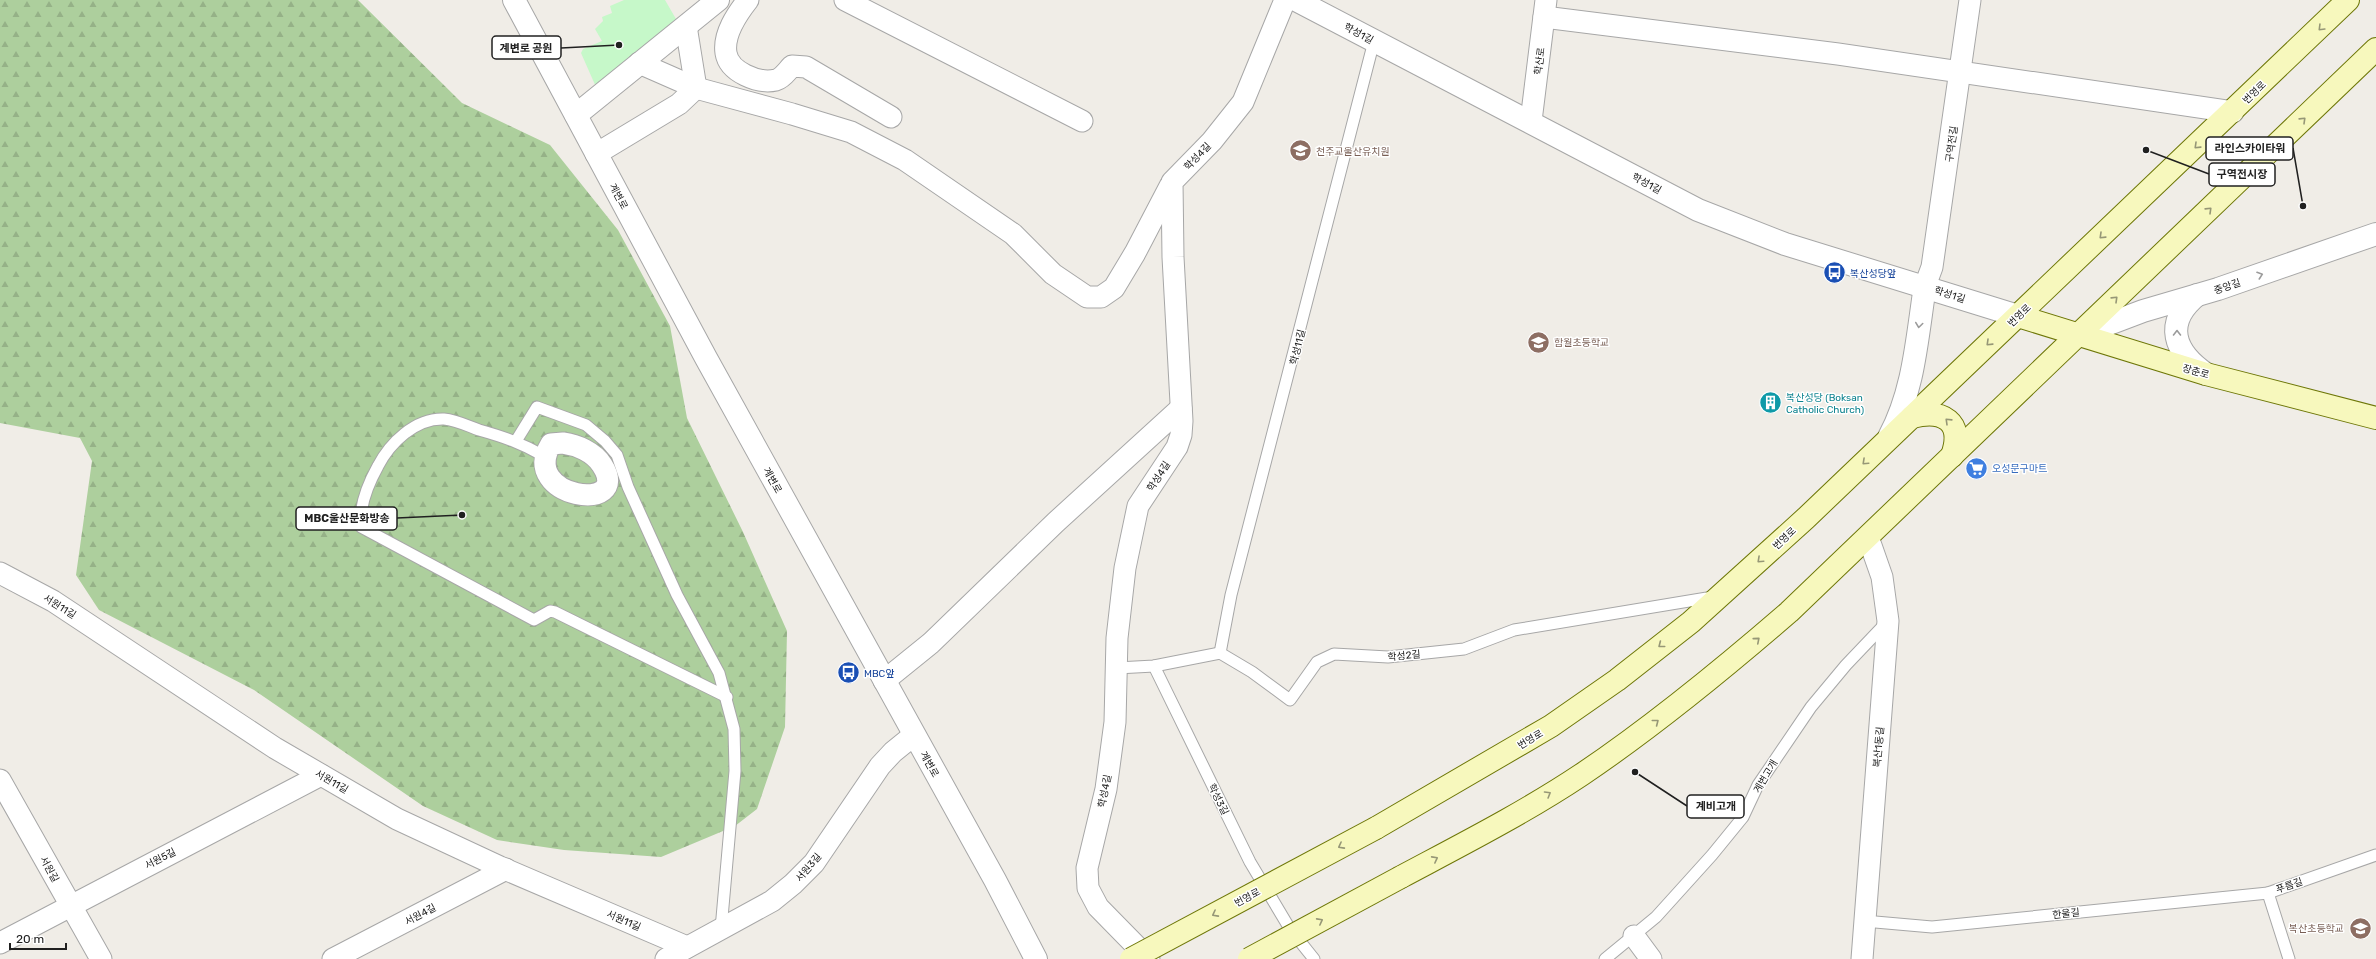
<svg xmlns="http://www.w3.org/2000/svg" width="2376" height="959" viewBox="0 0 2376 959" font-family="Rubik,'Noto Sans KR',sans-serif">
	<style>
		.forest { fill: url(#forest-firs) }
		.park { fill: #c6f8c9 }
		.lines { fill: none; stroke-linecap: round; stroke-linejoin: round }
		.service-casing { stroke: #a7a7a7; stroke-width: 13 }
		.minor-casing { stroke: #a7a7a7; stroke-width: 23 }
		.tertiary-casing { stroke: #a7a7a7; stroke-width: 24 }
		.secondary-casing { stroke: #6e7708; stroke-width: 24 }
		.service { stroke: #fff; stroke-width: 11 }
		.minor { stroke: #fff; stroke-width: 21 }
		.tertiary { stroke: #fff; stroke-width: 22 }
		.secondary { stroke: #f7f8bd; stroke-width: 22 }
		.secondary-bridge-casing { stroke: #6e7708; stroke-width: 24; stroke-linecap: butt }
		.secondary-bridge { stroke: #f7f8bd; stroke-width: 22 }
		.oneway { stroke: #969776 }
		.oneway2 { stroke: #9b9b9b }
		.labels { text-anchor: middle; stroke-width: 3; stroke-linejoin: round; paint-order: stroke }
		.street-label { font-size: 10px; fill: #202020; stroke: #fff }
		.education-label { font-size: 10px; fill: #785e54; stroke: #fff; text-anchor: start }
		.transit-label { font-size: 10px; fill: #164399; stroke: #fff; text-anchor: start }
		.culture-label { font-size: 10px; fill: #0d838f; stroke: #fff; text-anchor: start }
		.shop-label { font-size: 10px; fill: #366cbe; stroke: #fff; text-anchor: start }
		.leader { fill: none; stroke: #202020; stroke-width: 1.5 }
		.callout-dot { fill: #202020; stroke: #fff; stroke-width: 1.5 }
		.callout { fill: #fff; stroke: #202020; stroke-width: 1.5 }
		.callout-label { font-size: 11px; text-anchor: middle; font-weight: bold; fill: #202020 }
	</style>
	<defs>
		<pattern id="forest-firs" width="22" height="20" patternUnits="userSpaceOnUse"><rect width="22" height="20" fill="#adcf9d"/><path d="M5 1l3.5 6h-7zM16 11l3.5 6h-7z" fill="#95b187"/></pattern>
	</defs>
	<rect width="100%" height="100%" fill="#f0ede7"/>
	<path class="forest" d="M0,0h358l104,103 88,42 68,85 52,96 17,92 56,114 44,99 -2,96 -28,82 -22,17 -74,31 -97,-7 -67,-10 -74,-34 -169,-116 -155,-80 -23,-35 16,-114 -12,-23 -80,-15z"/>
	<path class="park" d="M624,0h41l11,19 -80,68 -15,-34 2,-4 19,-8 -7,-12 8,-8 -1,-4 10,-4 -2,-7z"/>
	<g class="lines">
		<defs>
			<g id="service">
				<path d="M516,441l21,-34 49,18 19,16 12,14 11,32 49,108 42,78 15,56 1,42 -14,158"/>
				<path d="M544,456c-23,-13 -40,-19 -65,-26 -11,-4 -23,-10 -35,-11 -29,-1 -54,24 -66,47 -10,18 -19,40 -17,61l173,93 16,-9 5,1 172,85"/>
				<path d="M1220,653l11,-58 143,-554"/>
				<path d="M1154,666l96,196 40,67 24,30"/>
				<path d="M1117,668l37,-2 66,-13 32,19 38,28 27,-38 17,-8 54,3 76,-8 50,-19 199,-33"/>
				<path d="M1864,921l68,6 336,-34"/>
				<path d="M1605,959l51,-42 56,-62 31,-38 15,-32 53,-78 35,-42 40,-42"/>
				<path d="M2289,959l-21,-66 108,-38"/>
			</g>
			<g id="minor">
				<path d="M748,0c-11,14 -25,34 -22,53 3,19 32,31 50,27 7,-2 11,-9 16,-14l14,1 85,50"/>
				<path d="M845,0l237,121"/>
				<path d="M1544,17l294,37 395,58"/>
				<path d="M639,63l57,25 96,26 59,18 54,28 108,74 40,40 34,23h14l13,-9 21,-35 35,-67"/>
				<path d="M1531,121l15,-121"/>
				<path d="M596,154l83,-50 17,-16 -10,-62"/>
				<path d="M1925,286l7,-19 38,-267"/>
				<path d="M563,443c14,2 31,9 39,22 32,50 -84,33 -51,-21z"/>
				<path d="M0,573l53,28 222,147 122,71 103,48 187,80"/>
				<path d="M884,681l47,-38 125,-121 125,-114"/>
				<path d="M0,780l101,179"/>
				<path d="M1634,936l17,23"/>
				<path d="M0,943l321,-168"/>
				<path d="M333,959l173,-90"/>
				<path d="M666,959l106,-58 21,-17 21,-21 66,-97 13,-14 21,-17"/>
				<path d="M1149,959l-51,-52 -10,-19 -1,-20 19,-79 9,-67 2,-84 8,-70 13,-62 39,-59 4,-12 1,-14 -9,-164 -1,-75 40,-41 31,-39 42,-102"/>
				<path d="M1862,959l26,-338 -6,-44 -14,-40"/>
			</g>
			<g id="tertiary">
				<path d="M514,0l192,358 289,522 41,79"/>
				<path d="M1296,0l402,210 87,34 233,72"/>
				<path d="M576,115l142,-115"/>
				<path d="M2197,295c-34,28 -23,57 9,79"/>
				<path d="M2077,336l66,-25 75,-22 158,-55"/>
				<path d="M1889,437c25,-46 28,-99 36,-151"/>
			</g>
			<g id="secondary">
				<path d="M2018,316l188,58 170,44"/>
				<path d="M1912,417c31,-8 52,4 40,39"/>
				<path d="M1376,828l175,-102 66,-46 74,-58 115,-104 542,-518"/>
				<path d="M1401,877c60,-32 123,-64 180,-102 73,-49 141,-105 208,-163l587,-563"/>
			</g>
		</defs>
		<use href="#service" class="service-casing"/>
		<use href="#minor" class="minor-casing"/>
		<use href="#tertiary" class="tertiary-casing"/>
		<use href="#secondary" class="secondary-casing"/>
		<use href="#service" class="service"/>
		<use href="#minor" class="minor"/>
		<use href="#tertiary" class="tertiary"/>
		<use href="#secondary" class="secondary"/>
		<defs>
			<g id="secondary-bridge">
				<path d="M1131,959l245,-131"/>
				<path d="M1249,959l152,-82"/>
			</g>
		</defs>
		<use href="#secondary-bridge" class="secondary-bridge-casing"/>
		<use href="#secondary-bridge" class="secondary-bridge"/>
	</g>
	<defs><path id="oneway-chevron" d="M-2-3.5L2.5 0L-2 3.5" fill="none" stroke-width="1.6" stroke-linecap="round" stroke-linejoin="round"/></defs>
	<g class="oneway">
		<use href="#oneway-chevron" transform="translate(2321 28) rotate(135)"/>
		<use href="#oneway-chevron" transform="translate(2303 120) rotate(-44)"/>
		<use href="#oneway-chevron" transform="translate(2197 146) rotate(136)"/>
		<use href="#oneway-chevron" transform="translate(2209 210) rotate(-44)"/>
		<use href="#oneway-chevron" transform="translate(2102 236) rotate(136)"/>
		<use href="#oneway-chevron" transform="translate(2115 299) rotate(-44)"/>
		<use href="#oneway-chevron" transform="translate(1989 343) rotate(136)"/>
		<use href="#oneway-chevron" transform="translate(1948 421) rotate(-136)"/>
		<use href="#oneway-chevron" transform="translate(1865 462) rotate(137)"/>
		<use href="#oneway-chevron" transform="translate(1760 560) rotate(137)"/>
		<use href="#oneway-chevron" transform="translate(1757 640) rotate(-41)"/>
		<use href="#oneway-chevron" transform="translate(1661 645) rotate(142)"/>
		<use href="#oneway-chevron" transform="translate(1656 722) rotate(-38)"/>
		<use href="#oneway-chevron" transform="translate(1548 794) rotate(-31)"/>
		<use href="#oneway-chevron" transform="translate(1341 846) rotate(152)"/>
		<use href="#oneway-chevron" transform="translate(1435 859) rotate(-28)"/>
		<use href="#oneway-chevron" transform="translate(1215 914) rotate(152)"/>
		<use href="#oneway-chevron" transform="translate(1320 921) rotate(-28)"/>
	</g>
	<g class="oneway2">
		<use href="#oneway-chevron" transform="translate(2260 275) rotate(-19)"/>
		<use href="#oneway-chevron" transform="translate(1919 325) rotate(98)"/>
		<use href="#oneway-chevron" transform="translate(2177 333) rotate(-90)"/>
	</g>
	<defs>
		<symbol id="school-disc" viewBox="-11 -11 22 22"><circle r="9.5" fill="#8d6e63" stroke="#fff"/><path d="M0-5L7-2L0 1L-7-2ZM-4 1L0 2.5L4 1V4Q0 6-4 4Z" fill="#fff"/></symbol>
		<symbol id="bus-disc" viewBox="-11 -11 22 22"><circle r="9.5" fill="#1a4fb4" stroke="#fff"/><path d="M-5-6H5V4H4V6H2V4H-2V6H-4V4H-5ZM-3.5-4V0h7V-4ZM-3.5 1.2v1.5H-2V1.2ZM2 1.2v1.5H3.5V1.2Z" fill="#fff"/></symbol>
		<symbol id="building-disc" viewBox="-11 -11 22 22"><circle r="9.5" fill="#0f9aa8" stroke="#fff"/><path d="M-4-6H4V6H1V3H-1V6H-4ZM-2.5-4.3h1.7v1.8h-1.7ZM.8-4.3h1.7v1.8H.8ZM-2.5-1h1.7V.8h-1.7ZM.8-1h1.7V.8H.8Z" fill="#fff"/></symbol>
		<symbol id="supermarket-disc" viewBox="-11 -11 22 22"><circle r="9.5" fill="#3f7fe0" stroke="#fff"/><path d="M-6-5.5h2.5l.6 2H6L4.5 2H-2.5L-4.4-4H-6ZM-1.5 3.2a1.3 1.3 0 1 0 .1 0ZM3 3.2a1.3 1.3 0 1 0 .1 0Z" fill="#fff"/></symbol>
	</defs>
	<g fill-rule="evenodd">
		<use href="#school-disc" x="1288" y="138" width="25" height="25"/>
		<use href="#bus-disc" x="1822" y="260" width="25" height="25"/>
		<use href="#school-disc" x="1526" y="330" width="25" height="25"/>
		<use href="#building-disc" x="1758" y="390" width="25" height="25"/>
		<use href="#supermarket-disc" x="1964" y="456" width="25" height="25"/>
		<use href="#bus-disc" x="836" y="660" width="25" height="25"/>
		<use href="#school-disc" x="2348" y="916" width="25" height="25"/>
	</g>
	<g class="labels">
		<g class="street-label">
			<text transform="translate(1359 33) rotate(28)" y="4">학성1길</text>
			<text transform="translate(1539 61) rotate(-83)" y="4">학산로</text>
			<text transform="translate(2254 92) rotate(-44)" y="4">번영로</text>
			<text transform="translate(1951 144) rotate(-82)" y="4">구역전길</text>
			<text transform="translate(1197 156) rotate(-46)" y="4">학성4길</text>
			<text transform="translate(1647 183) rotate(28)" y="4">학성1길</text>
			<text transform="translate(619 196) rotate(62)" y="4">계변로</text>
			<text transform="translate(2227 286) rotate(-19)" y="4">중앙길</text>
			<text transform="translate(1950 294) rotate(18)" y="4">학성1길</text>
			<text transform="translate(2019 315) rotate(-44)" y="4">번영로</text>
			<text transform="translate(1297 347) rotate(-76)" y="4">학성11길</text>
			<text transform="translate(2196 371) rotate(16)" y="4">장춘로</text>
			<text transform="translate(1158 476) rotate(-57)" y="4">학성4길</text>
			<text transform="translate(773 480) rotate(61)" y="4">계변로</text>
			<text transform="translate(1784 538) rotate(-43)" y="4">번영로</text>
			<text transform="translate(60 606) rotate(32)" y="4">서원11길</text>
			<text transform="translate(1404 655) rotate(-5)" y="4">학성2길</text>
			<text transform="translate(1530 739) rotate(-31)" y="4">번영로</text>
			<text transform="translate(1878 747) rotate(-85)" y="4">복산1동길</text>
			<text transform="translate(930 764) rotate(61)" y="4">계변로</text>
			<text transform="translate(1765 776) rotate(-59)" y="4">계변고개</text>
			<text transform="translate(332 781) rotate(30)" y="4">서원11길</text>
			<text transform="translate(1104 791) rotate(-79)" y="4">학성4길</text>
			<text transform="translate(1219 799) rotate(64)" y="4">학성3길</text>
			<text transform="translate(160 858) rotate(-27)" y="4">서원5길</text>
			<text transform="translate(808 867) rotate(-50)" y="4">서원3길</text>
			<text transform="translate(50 869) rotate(61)" y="4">서원길</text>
			<text transform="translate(2289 885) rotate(-19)" y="4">푸름길</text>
			<text transform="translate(1247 897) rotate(-28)" y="4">번영로</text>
			<text transform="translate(2066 913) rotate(-6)" y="4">한울길</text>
			<text transform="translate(420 914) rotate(-28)" y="4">서원4길</text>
			<text transform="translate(624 920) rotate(23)" y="4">서원11길</text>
		</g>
		<g class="education-label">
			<text x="1316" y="155">천주교울산유치원</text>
			<text x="1554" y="346">함월초등학교</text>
			<text x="2344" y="932" text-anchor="end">복산초등학교</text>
		</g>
		<g class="transit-label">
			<text x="1850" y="277">복산성당앞</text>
			<text x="864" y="677">MBC앞</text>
		</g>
		<g class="culture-label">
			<text x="1786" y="401">복산성당 (Boksan<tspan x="1786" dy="12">Catholic Church)</tspan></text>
		</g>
		<g class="shop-label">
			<text x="1992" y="472">오성문구마트</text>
		</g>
	</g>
	<path class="leader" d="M619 45L561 48M2303 206L2293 148M2146 150L2209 174M462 515L397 518M1635 772L1687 806"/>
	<g class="callout-dot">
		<circle cx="619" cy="45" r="4"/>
		<circle cx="2303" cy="206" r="4"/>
		<circle cx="2146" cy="150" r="4"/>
		<circle cx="462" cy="515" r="4"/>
		<circle cx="1635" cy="772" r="4"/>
	</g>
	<g class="callout">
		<rect x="492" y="36" width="69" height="23" rx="4"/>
		<rect x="2206" y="137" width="87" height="23" rx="4"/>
		<rect x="2209" y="163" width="66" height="23" rx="4"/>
		<rect x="296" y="507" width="101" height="23" rx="4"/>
		<rect x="1687" y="795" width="57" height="23" rx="4"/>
	</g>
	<g class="callout-label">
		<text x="526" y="52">계변로 공원</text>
		<text x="2250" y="152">라인스카이타워</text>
		<text x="2242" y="178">구역전시장</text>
		<text x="347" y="522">MBC울산문화방송</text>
		<text x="1716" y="810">계비고개</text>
	</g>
	<path d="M10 943v6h56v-6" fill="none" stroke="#202020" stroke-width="2"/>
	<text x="16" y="943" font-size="12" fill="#202020" stroke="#ffffff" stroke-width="3" paint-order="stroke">20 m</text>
</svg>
